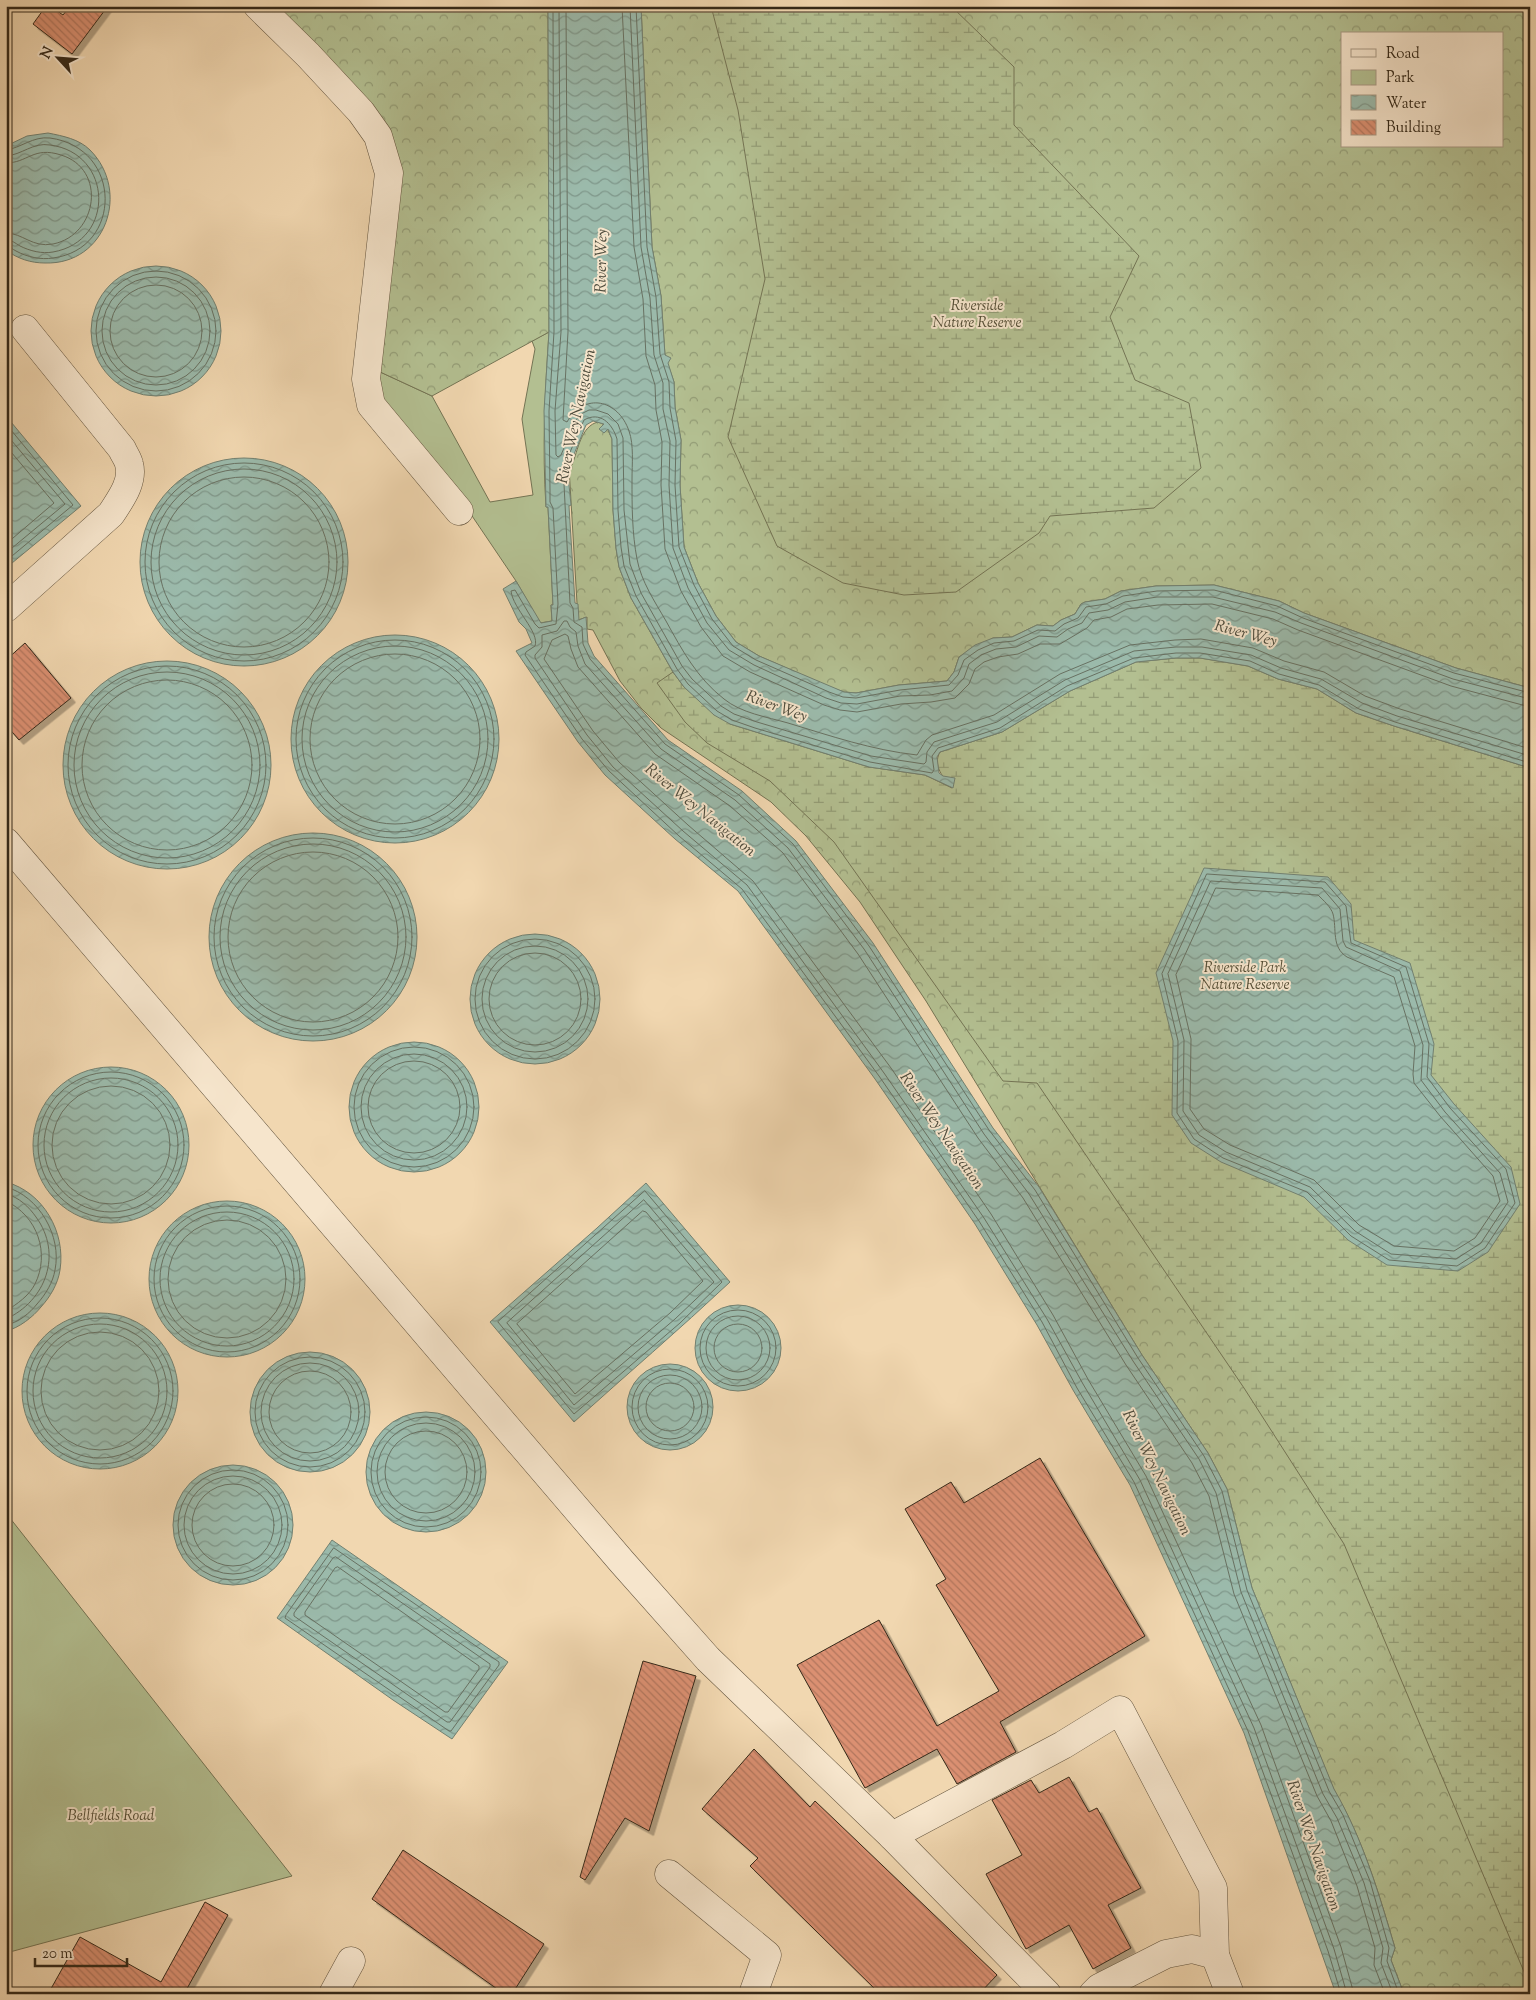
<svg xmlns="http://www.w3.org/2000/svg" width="1536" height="2000" viewBox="0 0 1536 2000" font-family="'Sorts Mill Goudy',serif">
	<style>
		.green { fill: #b3bf91; stroke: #747454 }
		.forest { fill: url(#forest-crowns); stroke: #747454; fill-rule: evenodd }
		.wetland { fill: url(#wetland-marsh); stroke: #747454 }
		.water { fill: url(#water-waves); stroke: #728070 }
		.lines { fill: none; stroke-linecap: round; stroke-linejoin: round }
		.shore { stroke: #687162; stroke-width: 1 }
		.building { fill: url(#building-back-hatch); stroke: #342818; filter: url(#shadow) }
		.minor-casing { stroke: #63543e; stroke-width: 29 }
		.minor { stroke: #f6e5cc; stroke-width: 28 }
		.labels { text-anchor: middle; stroke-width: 4; stroke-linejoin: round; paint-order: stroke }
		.park-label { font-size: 15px; font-style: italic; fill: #544e36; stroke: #f6e5cc }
		.water-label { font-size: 16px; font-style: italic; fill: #4e4c3d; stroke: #f6e5cc }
	</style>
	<defs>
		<pattern id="forest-crowns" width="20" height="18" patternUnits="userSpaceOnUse" patternTransform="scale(1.25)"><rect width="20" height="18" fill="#b3bf91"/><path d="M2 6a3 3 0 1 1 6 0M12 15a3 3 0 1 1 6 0" fill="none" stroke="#929b75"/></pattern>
		<pattern id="wetland-marsh" width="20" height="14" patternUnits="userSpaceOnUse" patternTransform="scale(1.25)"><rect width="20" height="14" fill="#b3bf91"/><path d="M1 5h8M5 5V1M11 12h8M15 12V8" fill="none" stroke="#929b75"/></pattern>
		<pattern id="water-waves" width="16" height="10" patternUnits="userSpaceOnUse" patternTransform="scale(1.25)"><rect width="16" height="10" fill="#9bbaab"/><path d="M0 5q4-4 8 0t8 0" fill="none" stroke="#7f978a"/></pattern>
		<pattern id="building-back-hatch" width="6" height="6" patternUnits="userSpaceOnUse" patternTransform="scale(1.25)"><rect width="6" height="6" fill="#db9072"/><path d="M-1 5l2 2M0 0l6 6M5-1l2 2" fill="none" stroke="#b2765d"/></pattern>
		<filter id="shadow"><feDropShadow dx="4.5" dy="4.5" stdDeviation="0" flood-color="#0004"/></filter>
	</defs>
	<rect width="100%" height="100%" fill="#f1d7b0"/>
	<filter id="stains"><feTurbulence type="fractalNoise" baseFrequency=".004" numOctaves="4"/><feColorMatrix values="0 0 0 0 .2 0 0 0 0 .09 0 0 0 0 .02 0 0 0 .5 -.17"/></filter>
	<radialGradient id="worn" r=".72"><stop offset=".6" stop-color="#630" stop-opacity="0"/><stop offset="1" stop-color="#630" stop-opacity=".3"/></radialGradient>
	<g class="green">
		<path d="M549,332c-4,58 -7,116 -3,175h2l5,98h-2l1,16 -12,2 -24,-42 -50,-74 -82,-103 -6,-33 54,25 58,106 43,-7 -11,-76 13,-70 -3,-8z"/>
		<path d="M6,1513l286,363 -286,77z"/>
	</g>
	<g class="forest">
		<path d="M272,6h276l1,326 -117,64 -54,-25 19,-207z"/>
		<path d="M641,6h889v682l-74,-20 -152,-55 -25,-12 -65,-16 -58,1 -35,5 -16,8 -20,3 -4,2 -6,10 -14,6 -8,6 -16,-1 -25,12 -19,1 -34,19 -5,15 -7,9 -48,4 -43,8 -12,-1 -14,-5 -71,-31 -23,-14 -20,-26 -18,-33 -14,-36 -4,-62 1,-45 -6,-33 -1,-25 -9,-26 -4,-60 -9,-49zM1342,34h160v112h-160z"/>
		<path d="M598,422c9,3 10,8 14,17l1,71 3,38 3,19 12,31 42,74 11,15 46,37 139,43 83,21 -12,-36 62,-20 246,-66 108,47 38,13 136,42v1226h-126l-13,-34 4,-12c-16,-54 -32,-109 -61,-158l-82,-202 -25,-99 -19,-36 -66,-98 -216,-354 -66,-99 -54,-66 -35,-34 -110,-74 -20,-20 -21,-27 -27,-51 -6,-1v-12l-9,3 -9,-153 3,-2c6,-15 9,-39 26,-43z"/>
	</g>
	<g class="wetland">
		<path d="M711,6h240l63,61v58l125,131 -29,61 25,63 54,23 12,65 -47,40 -104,8 -11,17 -83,59 -52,3 -61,-12 -66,-37 -49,-109 37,-158 -27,-169z"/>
		<path d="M1176,658h24l48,8 30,13 39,10 39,24 38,13 136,42v1218l-186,-442 -100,-156 -207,-305 -34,-2 -169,-239 -64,-61 -63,-38 -22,-21 -28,-39 16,-11 11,15 46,37 139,43 56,8 27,13c-8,-10 -20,-22 -12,-36l62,-20 68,-41 66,-29z"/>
	</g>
	<g class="water">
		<path d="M548,6h93l11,241 9,49 4,59 6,3 -3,5 6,19 1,25 6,33 -1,45 4,62 14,36 18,33 20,26 23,14 85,36 12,1 43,-8 48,-4 7,-9 5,-15 16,-12 18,-7 19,-1 25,-12 16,1 8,-6 14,-6 6,-10 4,-2 20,-3 16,-8 35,-5 58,-1 65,16 25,12 152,55 74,20v80l-136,-42 -38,-13 -39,-24 -39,-10 -30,-13 -48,-8h-24l-40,4 -66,29 -68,41 -62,20 -3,5 2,16 4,3 12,2 -2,10 -28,-13 -56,-8 -139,-43 -16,-9 -30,-28 -11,-15 -42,-74 -12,-31 -3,-19 -3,-38 -1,-71 -4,-10 -4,4 -5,-4 5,-5 -11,-3 -7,4 -16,39 -3,1 4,40 -2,1 6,97 3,1 1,16 7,-3 2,26 6,13 74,84 74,51 54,50 77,102 120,185 46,59 103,168 66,98 19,36 25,99 82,201c29,50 45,105 61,159l-4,12 13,34h-68l-92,-261 -114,-248 -57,-95 -36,-65 -62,-101 -100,-145 -137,-188 -63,-52 -70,-64 -27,-33 -62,-91 16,-8 -6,-14 -7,-7 -16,-33 13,-8 25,42 11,-2 -1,-16h2l-5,-98h-2l-2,-96 5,-79z"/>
		<path d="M48,133c15,3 31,6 42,17 41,41 16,115 -45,113 -14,0 -27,-4 -39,-13v-104l21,-10z"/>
		<circle cx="156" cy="331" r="65"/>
		<path d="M6,416l75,90 -75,62z"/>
		<circle cx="244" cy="562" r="104"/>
		<circle cx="395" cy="739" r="104"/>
		<circle cx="167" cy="765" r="104"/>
		<circle cx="313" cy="937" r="104"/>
		<path d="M1204,868l124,9 23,27 3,36 56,23 24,81 -3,31 23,29 57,63 9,37 -32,48 -30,19 -71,-6 -39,-25 -44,-43 -83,-35 -30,-19 -19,-28 1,-74 -17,-68z"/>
		<circle cx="535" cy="999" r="65"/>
		<circle cx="414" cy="1107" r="65"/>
		<circle cx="111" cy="1145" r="78"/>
		<path d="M6,1182c37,10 60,50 54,88 -2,14 -10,27 -19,37 -8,10 -22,21 -35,24z"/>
		<path d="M646,1183l84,99c-51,48 -104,93 -156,140l-84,-100 107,-94z"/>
		<circle cx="227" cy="1279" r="78"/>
		<circle cx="738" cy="1348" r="43"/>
		<circle cx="100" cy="1391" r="78"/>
		<circle cx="310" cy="1412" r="60"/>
		<circle cx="670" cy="1407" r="43"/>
		<circle cx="426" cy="1472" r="60"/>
		<circle cx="233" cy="1525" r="60"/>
		<path d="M332,1540l176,122 -56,77 -59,-39 -116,-82z"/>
	</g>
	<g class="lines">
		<g class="shore">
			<path d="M553,6l1,326 -5,79 1,79v12l3,6 5,96 -2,20 -17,4 -4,-4 -20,-34 -4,1c2,18 29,41 24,55l-9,6 -1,3 57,84 27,32 70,65 63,53 137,187 100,145 63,101 35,66 57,94 114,249 80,220 13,43"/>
			<path d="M559,6l2,326 -6,79 1,44 2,2 3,-2 15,-35 5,-6 8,-4h7l12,4 10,10 5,14 1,72 6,54 11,29 41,73 10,13 29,27 13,8 23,8 114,34 53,8 2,-2 1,-10 7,-10 63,-20 68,-42 69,-29 42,-4h26l49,8 30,13 40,11 41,24 35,13 133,40"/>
			<path d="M566,6l2,326 -5,88 4,2c17,-30 51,-23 62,9 5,14 3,33 3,49 0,26 0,53 5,79 4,22 18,43 29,62 16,29 31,57 58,78 17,14 43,18 64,24 43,13 84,27 129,32l9,-15 6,-5 62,-20 66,-41 70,-29 45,-5 26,-1 52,9 31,13 40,11 41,24 35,13 130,40"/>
			<path d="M622,6l12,241 9,52 3,57 9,29 1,25 6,32 -1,43 4,64 16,42 20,36 22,29 27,16 74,33 16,5 17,2 44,-8 30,-2 24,-4 14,-14 6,-15 9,-7 14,-5 20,-3 22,-10h20l27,-16 7,-8 17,-3 16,-8 31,-4 54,-1 61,15 25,11 153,56 79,21"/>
			<path d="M630,6l11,241 9,51 4,57 9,28v26l7,32 -1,44 4,63 15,40 19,35 22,27 25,15 72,33 15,5 16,1 43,-8 30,-1 22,-4 12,-13 5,-14 12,-9 15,-6 20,-2 23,-11 18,1 11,-8 14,-6 7,-10 19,-3 17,-8 32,-5h56l62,15 26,11 152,56 77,20"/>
			<path d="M636,6l11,241 9,50 4,57 9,28 1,26 6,33 -1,44 4,62 15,38 18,34 21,27 23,14 73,32 14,5 13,1 44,-8 49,-5 9,-10 6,-15 14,-10 16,-7 20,-2 24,-11 17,1 9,-7 14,-6 8,-11 20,-3 17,-8 34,-5 57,-1 63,16 26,12 151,55 76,20"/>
			<path d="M6,150c15,-2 27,-14 44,-12 73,10 73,111 3,120 -12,2 -26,-1 -37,-7 -4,-2 -5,-4 -10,-5"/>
			<path d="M6,156c16,-1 27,-14 44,-11 63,8 66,96 3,107 -11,2 -23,-1 -33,-6 -5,-3 -8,-6 -14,-6"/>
			<path d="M6,163c22,0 27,-17 55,-8 46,14 37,80 -8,89 -21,4 -30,-11 -47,-11"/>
			<circle cx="156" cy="331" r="60"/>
			<circle cx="156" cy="331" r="54"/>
			<circle cx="156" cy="331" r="46"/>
			<path d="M6,424l67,81 -67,56"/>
			<path d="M6,434l59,70 -59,49"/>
			<path d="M6,446l48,57 -48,41"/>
			<circle cx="244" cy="562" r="99"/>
			<circle cx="244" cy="562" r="93"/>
			<circle cx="244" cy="562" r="85"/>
			<circle cx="395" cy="739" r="99"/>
			<circle cx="395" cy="739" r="93"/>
			<circle cx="395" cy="739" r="85"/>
			<circle cx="167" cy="765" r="99"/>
			<circle cx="167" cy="765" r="93"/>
			<circle cx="167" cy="765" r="85"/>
			<circle cx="313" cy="937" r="99"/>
			<circle cx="313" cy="937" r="93"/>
			<circle cx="313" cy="937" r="85"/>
			<path d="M1207,874l118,8 21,24 5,37 55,24 23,77 -2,33 23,31 56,61 9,34 -30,45 -28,18 -68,-6 -38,-24 -44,-44 -84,-34 -29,-19 -17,-26 1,-72 -16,-67z"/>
			<path d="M1211,881l111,7 18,21 3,32 3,6 54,24 23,74 -2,35 24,32 55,61 8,29 -27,41 -25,16 -65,-5 -36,-23 -45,-44 -84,-35 -27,-17 -16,-24 1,-71 -16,-66z"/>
			<path d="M1216,888l102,7c5,5 13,12 15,19 4,15 -2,33 14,43l47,20 21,69 -2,28 1,9 26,33 53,60 7,25 -25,37 -21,13 -60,-5 -35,-21 -45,-45 -84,-35 -26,-16 -14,-20 1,-70 -15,-64z"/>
			<circle cx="535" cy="999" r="60"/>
			<circle cx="535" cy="999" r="53"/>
			<circle cx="535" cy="999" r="46"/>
			<circle cx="414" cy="1107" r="60"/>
			<circle cx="414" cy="1107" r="53"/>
			<circle cx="414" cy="1107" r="46"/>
			<circle cx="111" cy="1145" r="73"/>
			<circle cx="111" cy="1145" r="67"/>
			<circle cx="111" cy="1145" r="59"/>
			<path d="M6,1187c33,9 56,49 49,83 -2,12 -9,24 -18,34 -7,9 -19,19 -31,21"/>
			<path d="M645,1191l77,91 -42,41 -106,91 -76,-92z"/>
			<path d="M6,1194c13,3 23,13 30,23 27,37 10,84 -30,102"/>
			<path d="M644,1200l70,82 -39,37 -101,86 -67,-82z"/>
			<path d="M6,1201c32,15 44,53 29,83 -6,12 -18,20 -29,27"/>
			<circle cx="227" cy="1279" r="73"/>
			<path d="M643,1211l3,1 57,69 -33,32 -95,81 -58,-70z"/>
			<circle cx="227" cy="1279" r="67"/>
			<circle cx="227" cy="1279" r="59"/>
			<circle cx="738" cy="1348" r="38"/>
			<circle cx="738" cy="1348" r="32"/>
			<circle cx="100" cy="1391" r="73"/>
			<circle cx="738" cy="1348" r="24"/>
			<circle cx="100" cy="1391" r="67"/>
			<circle cx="100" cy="1391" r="59"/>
			<circle cx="310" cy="1412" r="55"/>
			<circle cx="310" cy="1412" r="49"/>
			<circle cx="670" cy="1407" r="38"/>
			<circle cx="310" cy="1412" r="41"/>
			<circle cx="670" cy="1407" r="32"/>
			<circle cx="670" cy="1407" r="24"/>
			<circle cx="426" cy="1472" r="55"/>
			<circle cx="426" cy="1472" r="49"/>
			<circle cx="426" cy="1472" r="41"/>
			<circle cx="233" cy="1525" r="55"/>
			<circle cx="233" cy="1525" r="49"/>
			<circle cx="233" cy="1525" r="41"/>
			<path d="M334,1548l165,114v3l-48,66h-2l-164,-113 1,-3z"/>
			<path d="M336,1557l154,107v3l-40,55h-3l-153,-106v-3l39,-55z"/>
			<path d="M338,1567l141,99v3l-31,43h-3l-140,-97v-3l30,-44z"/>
			<path d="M1347,1994l-13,-45 -80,-221 -114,-248 -57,-96 -36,-65 -63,-101 -100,-145 -137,-188 -64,-54 -70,-64 -26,-32 -52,-77v-3l7,-8v-12l15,-4 7,-10h3l3,6 6,5 2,14 7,18 76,85 74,51 53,48 76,101 120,185 45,60 104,167 66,98 17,34 25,99 82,202 14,24 27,65 19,65 -2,15 12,31"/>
			<path d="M1354,1994l-13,-47 -80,-222 -115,-249 -57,-95 -36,-66 -62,-101 -100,-146 -138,-187 -65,-56 -69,-63 -26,-31 -49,-72 8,-19 13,-6 3,2 3,13 7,18 77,87 75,52 53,47 75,101 120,184 45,60 103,167 66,98 17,33 25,98 83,202 14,25 26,65 18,62 -1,17 11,29"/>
			<path d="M1399,1994l-12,-33 2,-13 -19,-67 -27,-66 -14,-24 -82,-201 -25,-99 -18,-35 -66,-98 -103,-168 -46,-60 -120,-184 -76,-102 -54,-49 -74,-51 -75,-85 -7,-15 -1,-17 -8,-5 -1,-14 -3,-5 -7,-139 4,-5 17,-39c16,-9 28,3 33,19l1,71 3,37 3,19 12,30 41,73 11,15 29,27 15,9 23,8 115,34 62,11 2,-3 -2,-14 6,-8 62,-20 67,-42 67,-28 42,-5h24l50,8 29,13 40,11 40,24 36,13 135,41"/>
		</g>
	</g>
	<g class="building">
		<path d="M46,6h4l13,9 7,-9h38l-36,48 -39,-30z"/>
		<path d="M25,643l46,55 -52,42 -13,-15v-65z"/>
		<path d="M1040,1458l105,178 -145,86 16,30 -59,32 -20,-35 -72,39 -68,-123 82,-45 58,106 62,-35 -63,-106 10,-6 -41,-70 46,-27 13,21z"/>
		<path d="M643,1661l53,15 -47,155 -24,-13 -40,62 -5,-3z"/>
		<path d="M754,1749l56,58 5,-6 182,174 -18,19h-99l-130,-128 8,-8 -56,-49z"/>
		<path d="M1069,1777l20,35 8,-4 44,80 -33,17 23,43 -38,21 -24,-44 -43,24 -40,-75 36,-19 -30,-55 39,-20 8,13z"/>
		<path d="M403,1850l141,94 -32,50h-8l-132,-95z"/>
		<path d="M205,1902l23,13 -44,79h-136l32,-57 81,45z"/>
	</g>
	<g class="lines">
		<defs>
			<g id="minor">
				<path d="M258,6l50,49 53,57 17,24 11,37 -23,206 5,26 88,106"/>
				<path d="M6,608l105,-94c9,-14 23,-32 18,-50 -1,-5 -5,-10 -7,-15l-97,-120"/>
				<path d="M6,842l616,720 86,97 184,177 155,158"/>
				<path d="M892,1836l171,-91 57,-35 93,178 2,67 15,39"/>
				<path d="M669,1874l98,81 -14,39"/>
				<path d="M333,1994l18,-33"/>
				<path d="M1093,1994l6,-6 67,-34 26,-5 23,6"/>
			</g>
		</defs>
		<use href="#minor" class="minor-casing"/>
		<use href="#minor" class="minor"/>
	</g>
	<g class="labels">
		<g class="park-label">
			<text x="977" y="310">Riverside<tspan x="977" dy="17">Nature Reserve</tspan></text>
			<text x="1245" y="972">Riverside Park<tspan x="1245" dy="17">Nature Reserve</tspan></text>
			<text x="111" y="1820">Bellfields Road</text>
		</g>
		<g class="water-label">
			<text transform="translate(600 261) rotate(-89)" y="6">River Wey</text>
			<text transform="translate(575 416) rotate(-78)" y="6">River Wey Navigation</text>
			<text transform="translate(1246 632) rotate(15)" y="6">River Wey</text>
			<text transform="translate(777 705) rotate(20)" y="6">River Wey</text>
			<text transform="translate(701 809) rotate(39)" y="6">River Wey Navigation</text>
			<text transform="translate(943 1130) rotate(56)" y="6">River Wey Navigation</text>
			<text transform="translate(1158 1472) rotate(64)" y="6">River Wey Navigation</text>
			<text transform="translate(1315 1845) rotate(71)" y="6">River Wey Navigation</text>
		</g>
	</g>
	<rect width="1536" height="2000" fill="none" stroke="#f1d7b0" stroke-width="25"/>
	<rect x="8" y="8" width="1521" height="1985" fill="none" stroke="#342818" stroke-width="2.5"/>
	<rect x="12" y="12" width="1511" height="1975" fill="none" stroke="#342818"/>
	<rect x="1341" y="32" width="162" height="115" fill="#f6e5cc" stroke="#a89984"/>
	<rect x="1351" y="49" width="25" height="8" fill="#f6e5cc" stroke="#a89984"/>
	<text x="1386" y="58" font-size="15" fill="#342818">Road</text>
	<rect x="1351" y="70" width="25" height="15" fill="#b3bf91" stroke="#a89984"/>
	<text x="1386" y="82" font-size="15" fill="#342818">Park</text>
	<rect x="1351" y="95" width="25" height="15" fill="url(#water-waves)" stroke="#a89984"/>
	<text x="1386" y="108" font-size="15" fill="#342818">Water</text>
	<rect x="1351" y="120" width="25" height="15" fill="url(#building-back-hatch)" stroke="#a89984"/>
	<text x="1386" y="132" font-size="15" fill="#342818">Building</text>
	<g transform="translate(58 58) rotate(296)" stroke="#f6e5cc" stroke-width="4" paint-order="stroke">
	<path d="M0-4L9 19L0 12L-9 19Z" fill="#342818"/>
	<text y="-8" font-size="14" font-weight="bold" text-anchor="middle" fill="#342818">N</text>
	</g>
	<path d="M35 1958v8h92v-8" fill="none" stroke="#342818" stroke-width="2.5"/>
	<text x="42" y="1958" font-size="15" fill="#342818" stroke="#f6e5cc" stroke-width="4" paint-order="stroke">20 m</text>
	<rect width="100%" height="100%" filter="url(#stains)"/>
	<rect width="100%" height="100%" fill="url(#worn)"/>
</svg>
